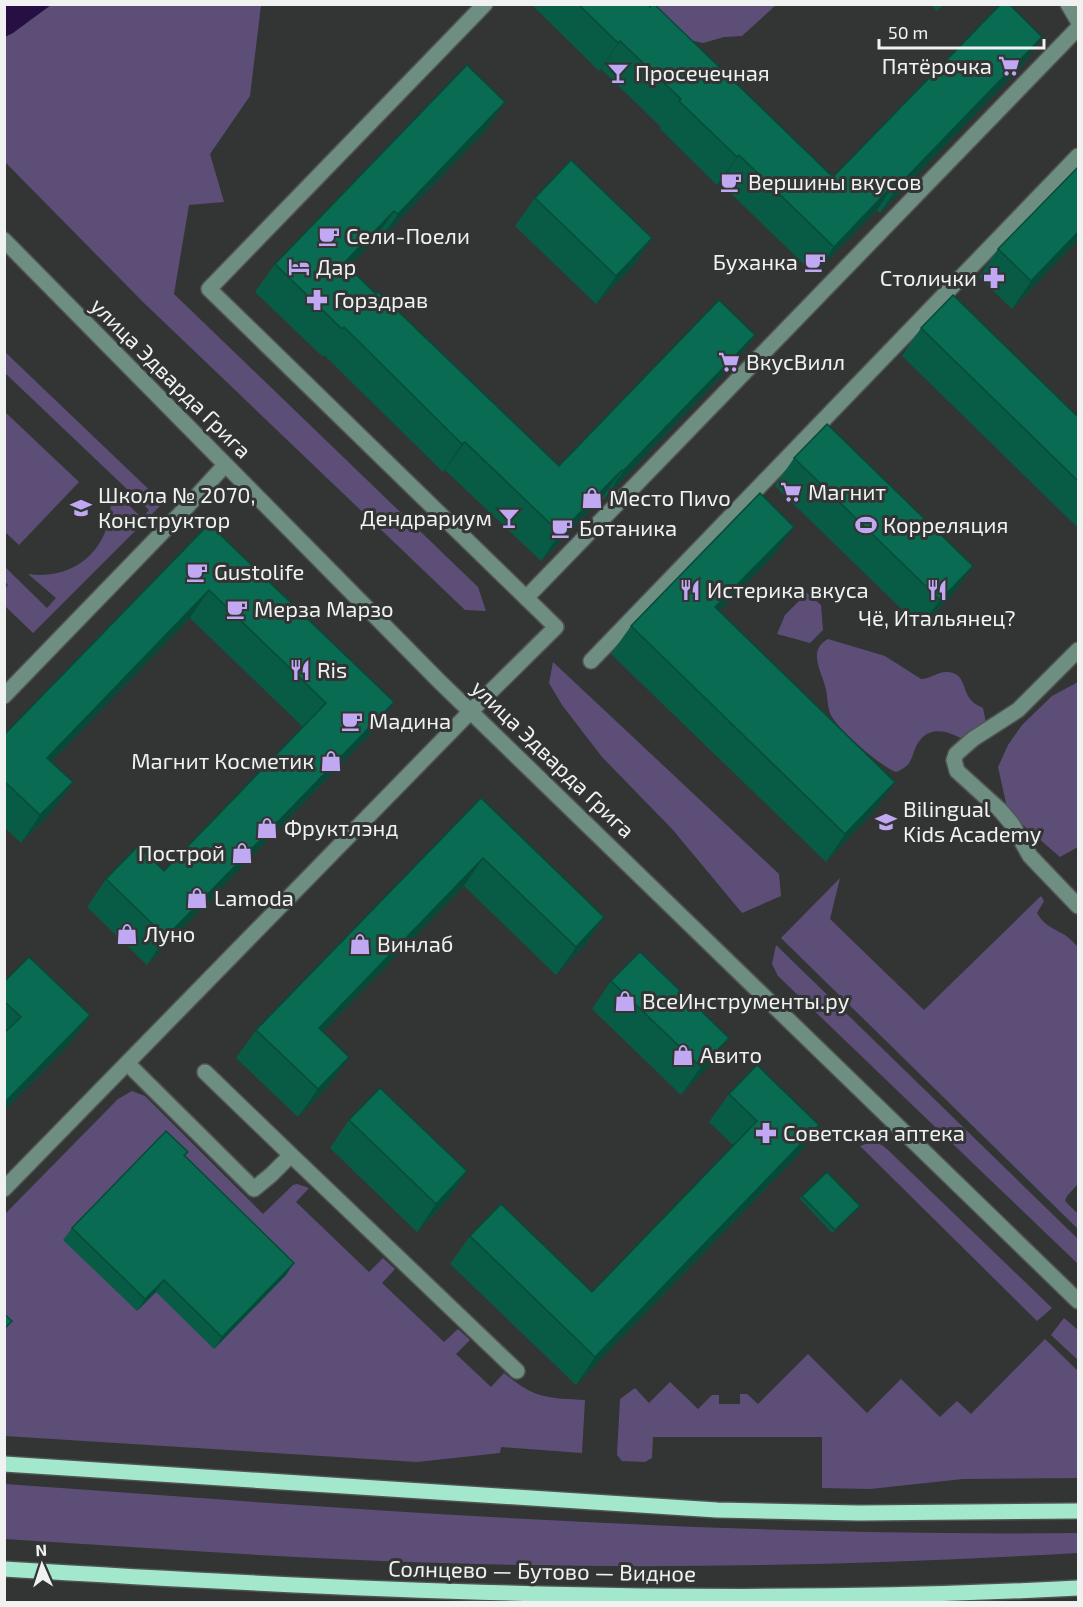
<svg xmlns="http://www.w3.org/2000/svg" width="1083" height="1607" viewBox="0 0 1083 1607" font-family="'Exo 2',sans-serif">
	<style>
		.green { fill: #5d4e78 }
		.water { fill: #261043 }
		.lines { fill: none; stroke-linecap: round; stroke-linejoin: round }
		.minor-casing { stroke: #505352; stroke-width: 18 }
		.major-casing { stroke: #505352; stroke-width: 18 }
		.minor { stroke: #6d8e81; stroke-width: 15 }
		.major { stroke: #a3e8cd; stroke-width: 15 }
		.wall { fill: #085c46 }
		.shaded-wall { fill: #064b39 }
		.building { fill: #096b51; stroke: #064b39; stroke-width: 1.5 }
		.labels { text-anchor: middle; stroke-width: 6; stroke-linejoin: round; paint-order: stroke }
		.poi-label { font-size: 22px; fill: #f0f2f1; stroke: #323534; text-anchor: start }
		.street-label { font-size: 22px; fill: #f0f2f1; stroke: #323534 }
	</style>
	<rect width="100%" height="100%" fill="#323534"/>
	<g class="green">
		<path d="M4,5h257l-11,91 -40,58 14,48 -35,3 -15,89 304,293 8,24 -21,-1 -321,-307 -139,-141z"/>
		<path d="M618,5h158l-34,31 -18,1 -21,6 -23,-5z"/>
		<path d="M5,352l158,151 -130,130 -28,-27v-17l3,-4 -3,-4v-14l42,41 9,-10 -28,-24c54,8 91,-36 81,-88l33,32 7,-8 -144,-137z"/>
		<path d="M4,411l75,71 -60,63 -14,-13z"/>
		<path d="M807,593l14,12 2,25 -13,13 -33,-9 8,-19z"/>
		<path d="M828,639l57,17 36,23c10,0 17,-8 27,-7 18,2 14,18 23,28 3,4 8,6 12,8l3,15 -18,20c-12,-9 -34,-19 -47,-4 -12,14 -4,25 -25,33 -16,-6 -56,-41 -64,-55 -5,-8 -4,-19 -6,-27 -3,-17 -20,-39 2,-51z"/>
		<path d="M553,662l226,212 2,22 -39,17 -69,-83 -71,-73 -40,-52 -13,-22z"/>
		<path d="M1078,682v165l-18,10 -52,-45 -10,-45 10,-22 14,-20 30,-29z"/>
		<path d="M840,878l-10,41 94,91 117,-114 3,5 -7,12c6,11 15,15 26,21 6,3 11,9 15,13v237l-11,12 -2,5 11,11h2v17l-297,-291z"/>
		<path d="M776,945l302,294v25l-300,-288 -6,-12z"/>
		<path d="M132,1091l13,5 118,118 30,-29 4,-1 12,4 -13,14 73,70 14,-14 12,11 -13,14 62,59 14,-13 12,11 -14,14 35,33 13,-14c31,26 43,25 81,27l-3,53 -81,-6 -1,6 -83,9 -412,-26 -1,-221 114,-116z"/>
		<path d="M871,1142l11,3 6,5 164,158 -15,13 -177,-175z"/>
		<path d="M1064,1318l14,12v30l-27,-25z"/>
		<path d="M1045,1339l33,32v107l-115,1 -93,10 -48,-1v-51h-169l-1,21 -7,4 -23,-1 -5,-6 3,-56 15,-11 14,15 21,-21 28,27 14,-14h7v9h21v-10h7l11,10 50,-50 59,59 34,-34 39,38 17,-16 14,13z"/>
		<path d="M5,1484c357,26 715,53 1073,49v20c-212,12 -424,17 -637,10 -145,-4 -291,-15 -436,-24z"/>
	</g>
	<path class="water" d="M5,4h46v1l-38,28 -8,4z"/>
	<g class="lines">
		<defs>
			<g id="minor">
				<path d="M1068,4l10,17"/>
				<path d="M4,240l435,441 639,620"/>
				<path d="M526,598l552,-570"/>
				<path d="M1078,650l-60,60 -45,29 -17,15 -2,6 3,11 43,39 12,14 18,32 48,50"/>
				<path d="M591,661l487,-505"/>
				<path d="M4,696l179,-185 42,-46"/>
				<path d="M128,1064l126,125 17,-14 20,-20 226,216"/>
				<path d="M205,1072l86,83"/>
				<path d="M4,1189l467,-478 85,-84 -347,-338 276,-285"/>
			</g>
			<g id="major">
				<path d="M4,1464l713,46 142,3 219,-2"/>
				<path d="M4,1569c358,22 716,38 1074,19"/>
			</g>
		</defs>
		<use href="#minor" class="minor-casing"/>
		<use href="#major" class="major-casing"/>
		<use href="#minor" class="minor"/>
		<use href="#major" class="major"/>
	</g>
	<g class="wall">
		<path d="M531,4h117l185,173 209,-140 -19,28 -143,148 -3,-3 -63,64 -94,-91 -3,2 -57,-56 1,-2 -60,-58 -2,2z"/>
		<path d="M930,4h14l-7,7z"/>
		<path d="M486,130l-108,112 -3,-3 -27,28 211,199 196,-131 -20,27 -131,137 -2,-1 -61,63 -96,-91 -2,2 -119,-117 -1,2 -68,-65 20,-28z"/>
		<path d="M535,198l117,40 -19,28 -37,38 -81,-78z"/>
		<path d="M1078,240l-66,69 -33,-32 19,-28z"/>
		<path d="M921,328l157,89v111l-176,-172z"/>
		<path d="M794,458l159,136 -33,33 -145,-141z"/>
		<path d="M209,524l185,178 -20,28 -227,235 -60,-58 19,-28 58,-8 139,-144 -113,-109 -139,143 22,21 -20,28 -32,33 -17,-16v-92z"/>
		<path d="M774,555l-55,56 156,199 -49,52 -215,-208 20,-28z"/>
		<path d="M481,798l123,119 -19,28 -29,30 -92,-89 -142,146 7,53 -31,32 -62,-59 20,-28z"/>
		<path d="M611,981l98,85 -28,29 -89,-86z"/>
		<path d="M4,982l86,33 -20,28 -66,68z"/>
		<path d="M729,1094l71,59 -224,232 -126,-121 20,-28 122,56 142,-146 -25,-24z"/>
		<path d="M349,1120l118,51 -19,28 -31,33 -87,-84z"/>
		<path d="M188,1152l-3,4 101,119 -72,74 -58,-57 -19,19 -74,-71 9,-12z"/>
		<path d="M802,1196l55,13 -25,24 -32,-34z"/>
	</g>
	<g class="shaded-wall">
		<path d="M1042,37l-19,28 -143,148 19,-28z"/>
		<path d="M620,41l-19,28 -2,2 19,-28z"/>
		<path d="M505,102l-19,28 -108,112 20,-28z"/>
		<path d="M739,155l-19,28 -3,2 20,-28z"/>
		<path d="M896,182l-19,28 -63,64 20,-27z"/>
		<path d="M394,211l-19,28 -50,52 19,-28z"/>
		<path d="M1078,232v8l-66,69 19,-28z"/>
		<path d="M652,238l-19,28 -37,38 20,-28z"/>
		<path d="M755,335l-20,27 -131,137 19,-28z"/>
		<path d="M465,442l-20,28 -2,2 19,-28z"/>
		<path d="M622,470l-20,28 -61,63 19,-28z"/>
		<path d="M794,527l-20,28 -78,80 19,-28z"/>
		<path d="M973,566l-20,28 -33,33 20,-27z"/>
		<path d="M209,590l-19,28 -162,168 19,-28z"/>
		<path d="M394,702l-20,28 -227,235 19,-28z"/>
		<path d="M73,782l-20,28 -32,33 19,-28z"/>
		<path d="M895,782l-20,28 -49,52 19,-28z"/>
		<path d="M483,858l-19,28 -165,170 20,-28z"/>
		<path d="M604,917l-19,28 -29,30 20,-28z"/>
		<path d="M90,1015l-20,28 -66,68v-8z"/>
		<path d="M729,1038l-20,28 -28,29 20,-28z"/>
		<path d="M349,1057l-20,28 -31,32 20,-28z"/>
		<path d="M819,1125l-19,28 -224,232 19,-28z"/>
		<path d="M467,1171l-19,28 -31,33 19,-28z"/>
		<path d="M294,1263l-8,12 -72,74 8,-12z"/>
		<path d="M164,1280l-8,12 -19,19 8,-12z"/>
	</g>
	<g class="building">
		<path d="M578,4h70l2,3 2,-3h2l179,173 168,-173h8l33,33 -143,148 -3,-3 -62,65 -95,-92 -2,2 -58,-56 2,-2 -61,-58 -2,2z"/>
		<path d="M467,65l38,37 -107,112 -4,-3 -50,52 32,31 2,-2 181,174 160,-166 36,35 -132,136 -1,-1 -62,63 -95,-91 -3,2 -118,-117 -2,2 -67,-65z"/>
		<path d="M571,160l81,78 -36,38 -81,-78z"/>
		<path d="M1078,167v65l-47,49 -33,-32z"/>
		<path d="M953,295l125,122v64l-157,-153z"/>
		<path d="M827,424l146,142 -33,34 -146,-142z"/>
		<path d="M760,493l34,34 -79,80 180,175 -50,52 -214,-208z"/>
		<path d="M209,524l185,178 -228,235 -60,-58 32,-33 26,25 162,-168 -117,-113 -162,168 26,24 -33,33 -36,-34v-46z"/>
		<path d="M481,798l123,119 -28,30 -93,-89 -164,170 30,29 -31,32 -62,-59z"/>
		<path d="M640,952l89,86 -28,29 -90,-86z"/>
		<path d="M29,957l61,58 -86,88v-70l17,-16 -17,-16v-19z"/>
		<path d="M757,1065l62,60 -224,232 -125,-121 31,-32 91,88 165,-171 -28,-27z"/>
		<path d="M380,1088l87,83 -31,33 -87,-84z"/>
		<path d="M166,1131l22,21 -4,3 110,108 -72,74 -58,-57 -19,19 -73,-71z"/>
		<path d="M827,1172l33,34 -25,24 -33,-34z"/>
		<path d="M4,1314l8,7 -8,8z"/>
	</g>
	<defs>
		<symbol id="supermarket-bare" viewBox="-9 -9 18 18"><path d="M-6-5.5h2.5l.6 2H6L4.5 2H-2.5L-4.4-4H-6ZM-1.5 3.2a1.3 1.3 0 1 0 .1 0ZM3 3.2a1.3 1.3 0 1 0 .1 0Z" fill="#c1a8f3" stroke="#323534" stroke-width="2.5" paint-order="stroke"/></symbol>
		<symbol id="bar-bare" viewBox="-9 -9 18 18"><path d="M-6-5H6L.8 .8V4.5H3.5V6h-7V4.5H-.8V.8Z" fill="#c1a8f3" stroke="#323534" stroke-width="2.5" paint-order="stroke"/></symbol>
		<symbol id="cafe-bare" viewBox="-9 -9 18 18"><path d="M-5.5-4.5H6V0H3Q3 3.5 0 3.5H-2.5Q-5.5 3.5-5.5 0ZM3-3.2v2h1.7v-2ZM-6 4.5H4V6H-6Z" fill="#c1a8f3" stroke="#323534" stroke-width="2.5" paint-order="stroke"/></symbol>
		<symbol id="hotel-bare" viewBox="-9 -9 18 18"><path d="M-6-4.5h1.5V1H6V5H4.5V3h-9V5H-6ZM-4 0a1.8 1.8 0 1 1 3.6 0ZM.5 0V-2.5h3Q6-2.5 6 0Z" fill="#c1a8f3" stroke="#323534" stroke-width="2.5" paint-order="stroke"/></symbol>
		<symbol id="pharmacy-bare" viewBox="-9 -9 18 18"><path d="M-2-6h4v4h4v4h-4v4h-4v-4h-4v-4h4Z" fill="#c1a8f3" stroke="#323534" stroke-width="2.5" paint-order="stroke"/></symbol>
		<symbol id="shop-bare" viewBox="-9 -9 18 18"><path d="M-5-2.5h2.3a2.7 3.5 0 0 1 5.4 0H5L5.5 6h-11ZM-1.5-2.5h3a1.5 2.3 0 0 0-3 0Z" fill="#c1a8f3" stroke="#323534" stroke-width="2.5" paint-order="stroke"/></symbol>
		<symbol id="school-bare" viewBox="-9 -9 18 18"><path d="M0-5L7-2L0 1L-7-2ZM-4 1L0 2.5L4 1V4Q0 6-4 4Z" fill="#c1a8f3" stroke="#323534" stroke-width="2.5" paint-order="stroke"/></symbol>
		<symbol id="stadium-bare" viewBox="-9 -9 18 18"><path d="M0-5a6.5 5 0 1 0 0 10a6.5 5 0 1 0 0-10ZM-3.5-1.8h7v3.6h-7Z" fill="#c1a8f3" stroke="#323534" stroke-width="2.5" paint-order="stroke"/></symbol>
		<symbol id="restaurant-bare" viewBox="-9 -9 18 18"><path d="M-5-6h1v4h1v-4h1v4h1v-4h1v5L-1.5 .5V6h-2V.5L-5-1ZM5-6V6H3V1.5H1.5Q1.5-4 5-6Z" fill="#c1a8f3" stroke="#323534" stroke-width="2.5" paint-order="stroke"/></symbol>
	</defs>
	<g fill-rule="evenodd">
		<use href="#supermarket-bare" x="994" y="51" width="30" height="30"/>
		<use href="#bar-bare" x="603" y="58" width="30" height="30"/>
		<use href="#cafe-bare" x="716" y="167" width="30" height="30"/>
		<use href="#cafe-bare" x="314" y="221" width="30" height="30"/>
		<use href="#cafe-bare" x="800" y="247" width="30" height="30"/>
		<use href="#hotel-bare" x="284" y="252" width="30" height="30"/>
		<use href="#pharmacy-bare" x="979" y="263" width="30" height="30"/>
		<use href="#pharmacy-bare" x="302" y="285" width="30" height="30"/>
		<use href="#supermarket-bare" x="714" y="347" width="30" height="30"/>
		<use href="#supermarket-bare" x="776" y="477" width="30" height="30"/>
		<use href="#shop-bare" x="577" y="483" width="30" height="30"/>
		<use href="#school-bare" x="66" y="493" width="30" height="30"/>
		<use href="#bar-bare" x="494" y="503" width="30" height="30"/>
		<use href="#stadium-bare" x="851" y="510" width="30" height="30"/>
		<use href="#cafe-bare" x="547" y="513" width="30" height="30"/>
		<use href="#cafe-bare" x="182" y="557" width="30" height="30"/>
		<use href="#restaurant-bare" x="675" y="575" width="30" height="30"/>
		<use href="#restaurant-bare" x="922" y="575" width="30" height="30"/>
		<use href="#cafe-bare" x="222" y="594" width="30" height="30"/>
		<use href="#restaurant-bare" x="285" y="655" width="30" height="30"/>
		<use href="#cafe-bare" x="337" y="706" width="30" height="30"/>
		<use href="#shop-bare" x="316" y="746" width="30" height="30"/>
		<use href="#school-bare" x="871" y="807" width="30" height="30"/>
		<use href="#shop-bare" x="252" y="813" width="30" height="30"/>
		<use href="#shop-bare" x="227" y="838" width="30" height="30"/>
		<use href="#shop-bare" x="182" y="883" width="30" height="30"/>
		<use href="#shop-bare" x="112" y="919" width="30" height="30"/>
		<use href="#shop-bare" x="345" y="929" width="30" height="30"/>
		<use href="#shop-bare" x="610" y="986" width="30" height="30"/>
		<use href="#shop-bare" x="668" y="1040" width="30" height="30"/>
		<use href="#pharmacy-bare" x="751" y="1118" width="30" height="30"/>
	</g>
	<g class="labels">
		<g class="poi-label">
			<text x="992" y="74" text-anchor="end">Пятёрочка</text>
			<text x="635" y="81">Просечечная</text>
			<text x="748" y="190">Вершины вкусов</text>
			<text x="346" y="244">Сели-Поели</text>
			<text x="798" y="270" text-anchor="end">Буханка</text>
			<text x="316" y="275">Дар</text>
			<text x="977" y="286" text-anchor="end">Столички</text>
			<text x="334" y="308">Горздрав</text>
			<text x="746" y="370">ВкусВилл</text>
			<text x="808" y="500">Магнит</text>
			<text x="98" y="503">Школа № 2070,<tspan x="98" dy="25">Конструктор</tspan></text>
			<text x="609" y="506">Место Пиvo</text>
			<text x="492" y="526" text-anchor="end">Дендрариум</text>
			<text x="883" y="533">Корреляция</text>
			<text x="579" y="536">Ботаника</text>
			<text x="214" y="580">Gustolife</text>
			<text x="707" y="598">Истерика вкуса</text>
			<text x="254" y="617">Мерза Марзо</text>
			<text x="937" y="626" text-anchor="middle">Чё, Итальянец?</text>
			<text x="317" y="678">Ris</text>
			<text x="369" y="729">Мадина</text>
			<text x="314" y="769" text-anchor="end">Магнит Косметик</text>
			<text x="903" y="817">Bilingual<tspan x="903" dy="25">Kids Academy</tspan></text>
			<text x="284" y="836">Фруктлэнд</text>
			<text x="225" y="861" text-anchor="end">Построй</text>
			<text x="214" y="906">Lamoda</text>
			<text x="144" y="942">Луно</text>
			<text x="377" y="952">Винлаб</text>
			<text x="642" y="1009">ВсеИнструменты.ру</text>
			<text x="700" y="1063">Авито</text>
			<text x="783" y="1141">Советская аптека</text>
		</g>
		<g class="street-label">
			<text transform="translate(171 378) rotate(45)" y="8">улица Эдварда Грига</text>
			<text transform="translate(553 759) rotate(44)" y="8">улица Эдварда Грига</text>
			<text transform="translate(542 1571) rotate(1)" y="8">Солнцево — Бутово — Видное</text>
		</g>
	</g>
	<rect width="1083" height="1607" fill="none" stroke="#f0f2f1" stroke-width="12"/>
	<g transform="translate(42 1565) rotate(357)" stroke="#323534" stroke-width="4.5" paint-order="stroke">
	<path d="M0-4.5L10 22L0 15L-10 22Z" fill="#f0f2f1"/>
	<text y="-9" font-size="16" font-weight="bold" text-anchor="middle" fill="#f0f2f1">N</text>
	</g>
	<path d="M879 39v9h165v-9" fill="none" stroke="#f0f2f1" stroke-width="3"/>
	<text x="888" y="39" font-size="18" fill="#f0f2f1" stroke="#323534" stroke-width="4.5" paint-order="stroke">50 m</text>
</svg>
